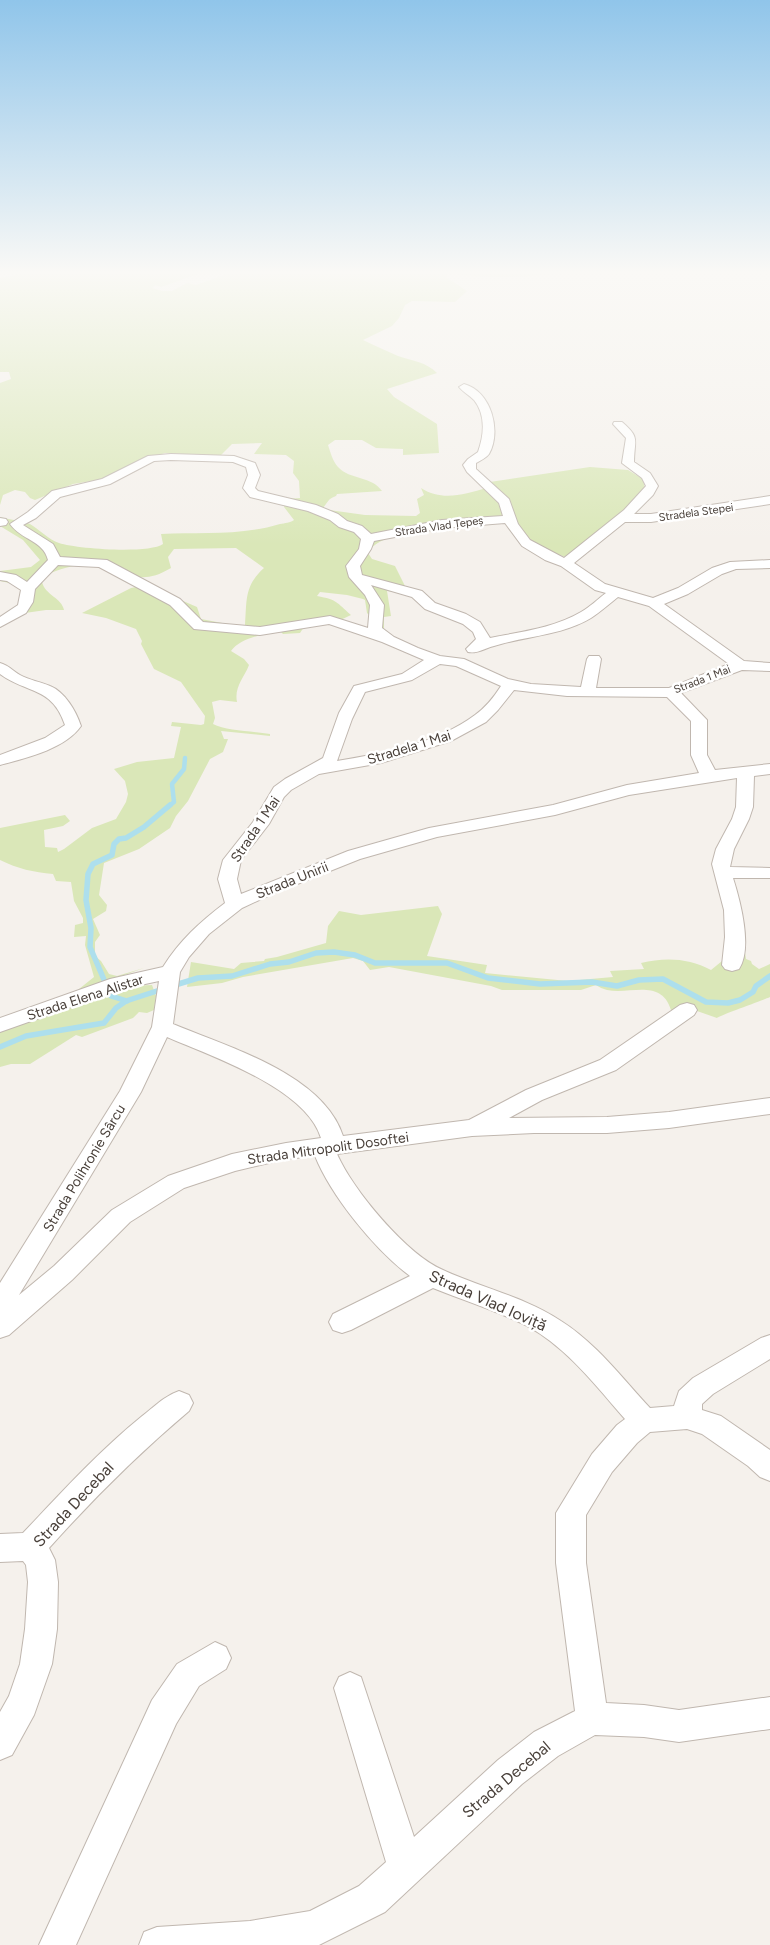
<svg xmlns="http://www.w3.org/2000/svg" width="770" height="1945" viewBox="0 0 770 1945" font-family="Figtree,sans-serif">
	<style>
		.green { fill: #dae7b8 }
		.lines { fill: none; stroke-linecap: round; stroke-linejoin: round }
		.stream-far1 { stroke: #addfed; stroke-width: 4.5 }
		.stream { stroke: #addfed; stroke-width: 5.5 }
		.minor-casing { stroke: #c0b7af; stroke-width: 2 }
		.minor { fill: #fff; fill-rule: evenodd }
		.labels { text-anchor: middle; stroke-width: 5; stroke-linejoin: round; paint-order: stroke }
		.far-street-label { font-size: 11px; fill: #49403a; stroke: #fff }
		.street-label { font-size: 14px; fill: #49403a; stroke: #fff }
		.near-street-label { font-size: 16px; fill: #49403a; stroke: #fff }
	</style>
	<rect width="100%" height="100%" fill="#f5f1ec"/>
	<g class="green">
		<path d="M30,272h173l-42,15 -6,-2 -3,3 10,3h10l15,-8 9,2 36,-13h338c-44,5 -76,8 -121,1l-3,4 21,14 -12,11 -43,-1 -7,4 -6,13 -7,8 -29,14c11,5 23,11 35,16 15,5 28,6 39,17l-50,16 7,8 43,27 2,29 -36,2v-6l-27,-1 -14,-8h-27l-7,5c2,6 5,17 10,22 12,13 34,9 44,24l-45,3 -1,2c-9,3 -8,7 -14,13l43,6 51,1 4,-3 -3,-14 7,-4 -3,-7c22,14 43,6 66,0l-4,-5 107,-16 38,3 15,9 2,11 -34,32 -45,35 -47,-15 -14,-18c-31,-5 -62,2 -92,9l-2,2c-11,-4 -39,7 -43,18l4,6 23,7 10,20 10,3 1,2 -8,2 -21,-2 4,25 -7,1v13l-17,-17 -2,-13 -2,-1 -16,-4 -27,-3 -3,4c21,4 19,6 34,19l-19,9 -28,3 -4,6 -17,1 -3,-3c-16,3 -40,7 -49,20l13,8 5,6c-5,13 -15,22 -12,37l-17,-2 -8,2 3,16 -2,6c13,7 41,7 57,10v2l-49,-5 3,8h4l-5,13 -13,7 -22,42 -12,15 -6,12 -31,21 -35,14 -5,32 8,10 -1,6 -13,8 7,16 -5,7v14l6,5 8,13 8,2 27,-8 -70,25 20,-16 -9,-32 1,-9 -12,1 1,-12 8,-2v-5l-9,-17 -3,-19 -15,-1 -3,-7c-20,-2 -35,-5 -53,-14v-32l65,-13 5,6 -7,5 -19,4 1,17 12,1 1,4 6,-3 28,-21 24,-9 10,-17 2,-8 -3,-13 -11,-12 23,-7 37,-4 7,-31 -10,-1 1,-4 29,3 3,-1 1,-8 -24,-34 -27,-13 -13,-25 1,-3 -6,-12 -30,-11 -24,-5 49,-25 15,-3 51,22 4,12 37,7 7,-1c2,-25 -1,-39 19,-57l-28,-20 -62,1 -6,8 3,11c-35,21 -45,0 -77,-3 -17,-2 -33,4 -48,10l-4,7c3,13 20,16 22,28h-18l-21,3 -5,-7 5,-14 -11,-8 -14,-3v-10l31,-4 9,-7 -17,-20 -23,-14v-9c10,3 20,3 30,7 9,5 19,16 29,19 18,6 90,11 104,1l-2,-10c39,-2 80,2 119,-10 5,-1 10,-1 14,-4l-10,-13 1,-8 15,-1 -1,-17 -6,-8 1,-12 -8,-6 -32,-1 8,-11 -30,1 -12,12 -55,-3 -31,10 -36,17 -25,4 -38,16 -5,-2 -5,-6 -10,-2 -12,5 -3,10v-122l11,-4 -2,-7h-9v-94z"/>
		<path d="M438,906l4,8 -15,42 60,9 -2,8 83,8 45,-4 -3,-6 34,-2 -3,-6c24,-6 48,-5 70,7l16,-13 15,-25 4,27 5,2 1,3 7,5 11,-5v33c-9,4 -50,18 -53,21l-20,-7 -8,4 -18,-5c-10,-32 -41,-15 -64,-20 -4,-1 -8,-3 -11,-5l-15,5h-79l-11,-4 -102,-19 -19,3 -7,-9 -10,-3 -110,19 -21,6 -35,4 4,-25 43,7 7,-6 23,-2 1,-2 12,-2 49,-14 2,-17 11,-15 22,4z"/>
		<path d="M152,985l4,11 -2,14 -7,3 -8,-1 -6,6 -51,19 -6,-2 -46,29h-19l-11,3v-37l129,-44z"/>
	</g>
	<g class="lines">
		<path class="stream-far1" d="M168,807l6,-5 -2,-18 12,-15 1,-11"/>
		<g class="stream">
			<path d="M172,986l26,-8 34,-2 38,-12 19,-2 27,-9 18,-1 21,3 20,8h72l41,15 52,6 52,-2 25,4 22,-6 24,-1 43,23 22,1 12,-3 13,-8 3,-6 14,-10"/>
			<path d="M127,1001l-16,-5 -21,-49 1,-19 -5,-28 2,-26 5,-10 19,-9 2,-11 5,-5 7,-1 18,-11 26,-22"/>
			<path d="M0,1047l26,-11 78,-13 12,-15 10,-7 37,-12"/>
		</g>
		<defs>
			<g id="minor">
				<path d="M464,384c27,7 38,47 25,70 -3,4 -9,7 -13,9v6l33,30 9,25 12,16 34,18 60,-48 22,-24 -4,-8 -20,-15 4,-25 -13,-14 1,-2h8c19,16 12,18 12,40l16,11 8,13 -5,9 -19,19h17l119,-18v8l-119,18h-26l-51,41 31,21 48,14 25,-10 34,-20 18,-6 40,-2v8l-34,1 -14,5 -34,20 -24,10 80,57 26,2v8l-28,-1 -61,23 26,27v35l8,15 55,-6v10l-16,2 -1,31 -4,12 -15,30 -4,18 40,1v10h-37c7,22 20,70 6,91l-7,2 -7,-2 -3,-4 3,-28 -1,-27 -12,-46 4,-15 16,-30 4,-12 1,-29 -108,17 -74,20 -118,22 -77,22 -90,36 -28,13 -33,26 -20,23 -9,15 -7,52c55,23 150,50 170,112l126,-16 57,-30 74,-30 80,-55 7,-2 7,2 3,5 -3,5 -78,55 -74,30 -33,18 98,-1 62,-5 101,-14v16l-101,14 -62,5h-73l-62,3 -135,18c16,36 69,100 106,116 39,18 82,27 118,51 35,22 61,57 89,87l24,-2 5,-15 14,-13 68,-40 9,-3v24l-57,35 -11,10v6l19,6 49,34v31l-10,-4 -12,-11 -46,-32 -15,-5 -37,3 -13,11 -25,29 -26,43v48l20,140 38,2 35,5 91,-13v32l-91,13 -35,-5 -49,-2 -37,21 -36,28 -137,128 -66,33h-180l5,-13 13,-5 93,-6 60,-10 49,-25 27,-24 -52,-174 5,-11 11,-5 11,5 53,160 84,-77 36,-28 41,-21 -19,-148v-50l36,-59 25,-29 8,-6c-29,-33 -57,-70 -96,-92 -31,-16 -64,-26 -96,-39l-82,42 -9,3 -9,-3 -4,-8 4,-8 77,-38c-35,-26 -79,-80 -95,-120l-29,3 -51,12 -51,17 -54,34 -58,58 -63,55 -9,3v-55l120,-192 32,-64 7,-46 -37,8 -122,43v-14l110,-39 53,-12c17,-27 37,-45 62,-64l-7,-24 5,-19 30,-38 21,-35 11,-8 38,-21 16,-45 15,-27 48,-12 22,-14 -42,-18 -53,-18 -69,11 -66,-6 -24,-24 -71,-38 -41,-2 -23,24 -2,13 -7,11 -26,14v-10l18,-12 3,-15 -14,-9 -7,-1v-8l16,3 11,7 21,-22c-5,-20 -27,-20 -38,-36l18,-12 24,-21 50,-12 46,-23 23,-2 63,2 21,7 5,12 -5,13 3,3 58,14 22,9 9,7 15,5 9,8 71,-14 61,-4 -4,-13 -32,-31 -4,-7 5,-6 10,-7c6,-17 8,-37 -4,-52 -5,-5 -11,-8 -15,-13zM171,460l62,2 13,5 2,8 -5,13 7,9 58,14 22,9 9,7 15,5 7,7 -2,10 -13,17 3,11 16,18 5,10 -2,23 -38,-12 -70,11 -57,-5 -23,-23 -73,-39 -47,-3 -7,-13 -30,-19 13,-7 24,-21 50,-13 44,-23zM505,523l17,23 23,14 16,6 34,24 11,3c-8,6 -16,14 -25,19 -27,16 -61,20 -91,26l-10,-16 -14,-8 -31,-11 -13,-12 -60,-16 -2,-9 11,-17 3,-8 68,-13zM371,585l41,12 13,12 38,15 10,8 3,7 -10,10 2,3c10,2 17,-4 26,-6 31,-10 67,-10 97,-28 9,-6 18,-14 27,-21l31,9 80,58 -60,24h-73l5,-29 -2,-3h-10l-2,3 -6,28 -50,-3 -23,-5 -44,-20 -24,-3 -22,-8 -24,-11 -12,-9 2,-23zM440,664l16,2 45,20c-7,11 -15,21 -26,29 -39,29 -91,38 -138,46l15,-42 13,-27 47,-12zM514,690l53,6 100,1 24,24v34l8,18 -72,12 -74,20 -124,23 -81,23 -107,43 -4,-15 4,-19 28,-36 15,-27 7,-7 28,-16 62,-11 70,-22 35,-19 12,-12zM167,1037c46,20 139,51 154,101l-35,5 -54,11 -64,22 -56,34 -58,56 -35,29 122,-203z"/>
				<path d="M0,518l6,1 2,3 -2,3 -6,1z"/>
				<path d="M0,663c8,2 13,8 20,12 9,5 21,7 30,11 15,6 26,25 31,40 -16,23 -55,32 -81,39v-10l45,-17 20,-13c-13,-39 -38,-31 -65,-51z"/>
				<path d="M179,1391l10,4 4,8 -4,8c-51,43 -96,88 -140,137l6,12 3,22 -1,47 -5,35 -18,51 -22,40 -12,5v-48l9,-16 11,-32 5,-35 3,-47 -2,-17 -3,-4 -23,1v-28l23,-1c38,-40 75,-81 118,-116 12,-9 23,-21 38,-26z"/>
				<path d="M215,1642l11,5 5,11 -5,11 -27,17 -23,38 -100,221h-37l113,-245 25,-36z"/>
			</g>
		</defs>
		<use href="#minor" class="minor-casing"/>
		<use href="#minor" class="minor"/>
	</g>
	<linearGradient id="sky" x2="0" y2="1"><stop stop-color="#90c5ea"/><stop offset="0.5" stop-color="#faf9f6"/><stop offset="1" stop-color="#faf9f6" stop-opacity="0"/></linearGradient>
	<rect width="770" height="545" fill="url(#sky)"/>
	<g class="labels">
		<g class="far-street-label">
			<text transform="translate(696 512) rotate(-8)" y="4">Stradela Stepei</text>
			<text transform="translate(439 526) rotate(-8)" y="4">Strada Vlad Țepeș</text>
			<text transform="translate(702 679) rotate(-21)" y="4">Strada 1 Mai</text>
		</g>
		<g class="street-label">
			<text transform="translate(409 747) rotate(-17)" y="5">Stradela 1 Mai</text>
			<text transform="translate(255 829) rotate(-56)" y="5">Strada 1 Mai</text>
			<text transform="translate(292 880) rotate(-22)" y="5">Strada Unirii</text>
			<text transform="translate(85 997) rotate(-18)" y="5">Strada Elena Alistar</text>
			<text transform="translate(328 1148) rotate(-8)" y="5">Strada Mitropolit Dosoftei</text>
			<text transform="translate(84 1168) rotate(-59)" y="5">Strada Polihronie Sârcu</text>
		</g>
		<g class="near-street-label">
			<text transform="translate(488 1300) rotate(24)" y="6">Strada Vlad Ioviță</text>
			<text transform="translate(73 1504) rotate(-47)" y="6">Strada Decebal</text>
			<text transform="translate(506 1779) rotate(-40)" y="6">Strada Decebal</text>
		</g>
	</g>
</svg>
